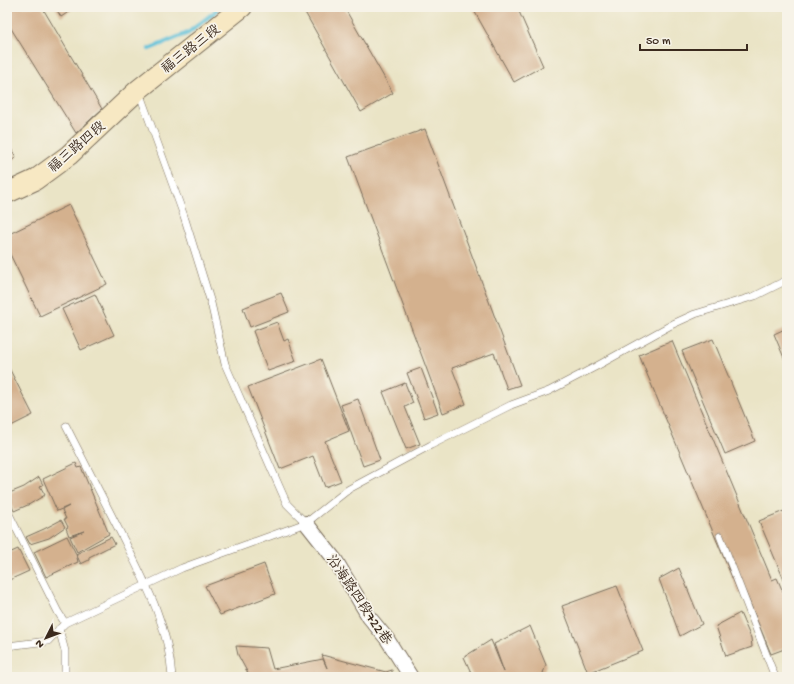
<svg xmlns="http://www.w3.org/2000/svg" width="794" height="684" viewBox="0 0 794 684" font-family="'Gochi Hand','LXGW WenKai TC',sans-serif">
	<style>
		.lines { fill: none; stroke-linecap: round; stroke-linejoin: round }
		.stream { stroke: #5abfd8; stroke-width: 4.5 }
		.building { fill: #d4b18e }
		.lane-casing { stroke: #786b59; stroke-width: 8 }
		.street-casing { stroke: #786b59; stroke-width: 16 }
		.secondary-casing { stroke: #786b59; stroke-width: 22 }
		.lane { stroke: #fff; stroke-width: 7 }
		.street { stroke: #fff; stroke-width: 14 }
		.secondary { stroke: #f7e8c3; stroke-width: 20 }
		.labels { text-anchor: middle; stroke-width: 3.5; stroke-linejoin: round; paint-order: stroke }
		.street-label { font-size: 14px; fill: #3b2a1e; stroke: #f7f3e8 }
	</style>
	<rect width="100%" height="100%" fill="#f7f3e8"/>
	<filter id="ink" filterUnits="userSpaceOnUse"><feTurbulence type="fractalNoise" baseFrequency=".025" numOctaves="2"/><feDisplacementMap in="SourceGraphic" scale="8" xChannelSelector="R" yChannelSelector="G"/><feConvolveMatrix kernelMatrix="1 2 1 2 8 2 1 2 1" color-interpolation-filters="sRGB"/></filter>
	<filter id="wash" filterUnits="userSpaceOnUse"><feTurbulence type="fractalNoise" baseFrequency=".012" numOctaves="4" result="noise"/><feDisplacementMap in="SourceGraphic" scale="16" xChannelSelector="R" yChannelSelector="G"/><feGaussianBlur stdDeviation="0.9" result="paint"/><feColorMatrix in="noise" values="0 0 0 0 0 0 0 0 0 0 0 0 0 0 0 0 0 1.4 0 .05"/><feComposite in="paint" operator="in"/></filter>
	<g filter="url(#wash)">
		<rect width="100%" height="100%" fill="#eae4c6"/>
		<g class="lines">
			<path class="stream" d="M149,49l39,-16 28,-22v-4"/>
		</g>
		<g id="blocks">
			<g class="building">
				<path d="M7,7h35l60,102 -26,24 -69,-111z"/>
				<path d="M55,7h21l-15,10z"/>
				<path d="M302,7h42l49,86 -32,19z"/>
				<path d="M472,7h45l26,59 -29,16z"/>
				<path d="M425,129l95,256 -13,4 -13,-36 -42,15 14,36 -23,9 -95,-256z"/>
				<path d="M7,142l9,15 -9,8z"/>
				<path d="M69,205l38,79 -67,32 -33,-68v-13z"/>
				<path d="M281,293l8,19 -39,15 -7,-19z"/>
				<path d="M95,294l19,41 -33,15 -19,-41z"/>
				<path d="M277,322l7,19 4,-2 8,22 -28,10 -15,-40z"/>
				<path d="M787,328v37l-13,-31z"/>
				<path d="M713,339l42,102 -30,13 -43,-103z"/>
				<path d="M672,341l100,239 5,-2 10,23v47l-16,6 -26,-63 -6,3 -100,-239z"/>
				<path d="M321,359l28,72 -24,10 16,40 -16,6 -12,-31 -33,13 -32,-82z"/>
				<path d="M7,364l26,51 -26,13z"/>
				<path d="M421,368l17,45 -14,5 -17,-45z"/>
				<path d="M405,383l8,20 -8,4 15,37 -14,5 -23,-57z"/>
				<path d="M358,399l22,61 -17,6 -22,-61z"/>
				<path d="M76,463l2,5 3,-1 28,67 -32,18 -7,-15 14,-6 -15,5 -3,-8 2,-1 -4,-8h2l-4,-9 7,-4 -12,5 -14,-32z"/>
				<path d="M39,477l4,8 -3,1 5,9 -15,9 -16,7 -4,-9 2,-1 -5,-7 17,-7z"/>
				<path d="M784,511l3,8v68l-28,-66z"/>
				<path d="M61,520l4,7 -16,11 -19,6 -4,-7 18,-8z"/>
				<path d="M67,536l9,18 2,8 -32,15 -12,-25z"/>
				<path d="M111,537l4,7 -26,13v3l-8,4 -5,-10z"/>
				<path d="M18,549l11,22 -22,10v-27z"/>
				<path d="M264,564l11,30 -55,21 -15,-29z"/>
				<path d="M679,568l23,56 -22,12 -21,-57z"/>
				<path d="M617,586l26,65 -55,22 -26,-67z"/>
				<path d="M740,613l11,25 1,9 -26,9 -10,-30z"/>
				<path d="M530,626l16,39 -3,8 2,4h-72l-9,-20 27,-17 13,32 -10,-28z"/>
				<path d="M236,646l31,2 6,21 50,-10 4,9 -5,-13 64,17 6,-2v7h-142l-12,-22z"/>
			</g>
		</g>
	</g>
	<g filter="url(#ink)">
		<use href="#blocks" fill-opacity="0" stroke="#786b59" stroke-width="1"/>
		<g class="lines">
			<defs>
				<g id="lane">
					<path d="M139,92l45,124 27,87 14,61 62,140 19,19"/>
					<path d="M66,426c18,35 36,71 54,106 23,46 49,93 52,145"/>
					<path d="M7,510l51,102 7,11"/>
					<path d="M720,536l55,141"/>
					<path d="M59,629l6,22v26"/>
					<path d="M7,646l41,-5 17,-18 117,-55 124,-45 43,-34 82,-44 80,-40 38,-14 46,-24 78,-43 22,-10 60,-18 32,-16"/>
				</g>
				<path id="street" d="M306,523l30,38 33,56 18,22 24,38"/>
				<path id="secondary" d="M7,193l28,-13 34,-25 69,-65 104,-83"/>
			</defs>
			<use href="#lane" class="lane-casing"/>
			<use href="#street" class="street-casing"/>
			<use href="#secondary" class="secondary-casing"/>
			<use href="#lane" class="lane"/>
			<use href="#street" class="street"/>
			<use href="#secondary" class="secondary"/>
		</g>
	</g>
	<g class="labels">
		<g class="street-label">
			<text transform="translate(190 48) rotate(-38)" y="5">福三路三段</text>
			<text transform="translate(76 146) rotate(-41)" y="5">福三路四段</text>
			<text transform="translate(360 599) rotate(56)" y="5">沿海路四段722巷</text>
		</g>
	</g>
	<rect width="794" height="684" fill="none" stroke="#f7f3e8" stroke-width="24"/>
	<g transform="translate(46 638) rotate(228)" stroke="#f7f3e8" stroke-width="3" paint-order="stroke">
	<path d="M0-3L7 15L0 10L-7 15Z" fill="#3b2a1e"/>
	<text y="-6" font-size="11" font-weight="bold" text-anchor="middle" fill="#3b2a1e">N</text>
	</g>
	<path d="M640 44v6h107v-6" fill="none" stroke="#3b2a1e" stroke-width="2"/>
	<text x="646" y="44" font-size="12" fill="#3b2a1e" stroke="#f7f3e8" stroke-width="3" paint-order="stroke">50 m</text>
</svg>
